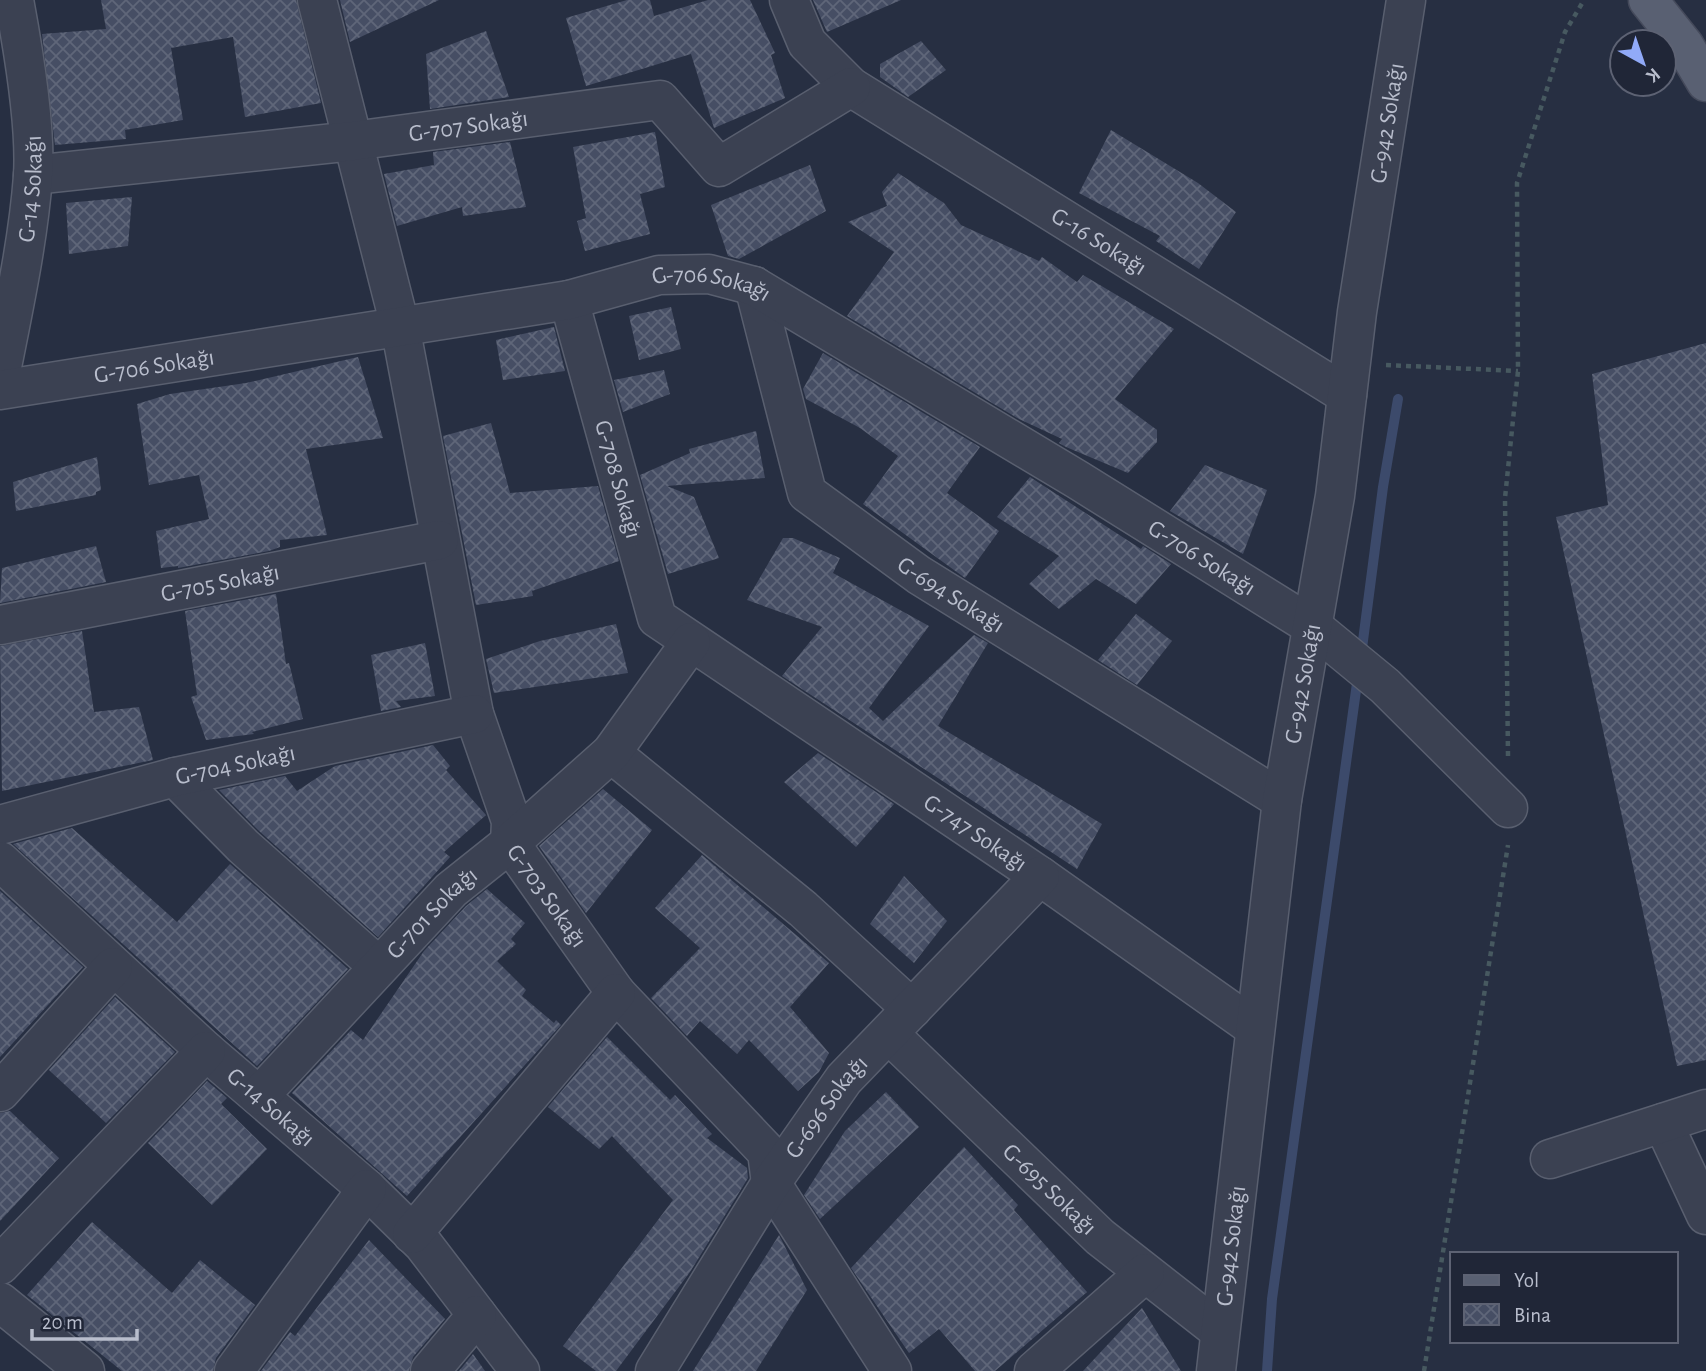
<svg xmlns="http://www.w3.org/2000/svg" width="1706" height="1371" viewBox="0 0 1706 1371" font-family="'Alegreya Sans',sans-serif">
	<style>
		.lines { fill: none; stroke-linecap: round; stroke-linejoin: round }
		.stream { stroke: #3c4a6b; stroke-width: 10 }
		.building { fill: url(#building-cross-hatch) }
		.minor-casing { stroke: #595f6f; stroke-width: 41 }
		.major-casing { stroke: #454a5b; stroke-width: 41 }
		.path { stroke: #475960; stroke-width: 4.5; stroke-dasharray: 5 5; stroke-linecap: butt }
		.minor { stroke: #3b4152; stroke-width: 38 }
		.major { stroke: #596072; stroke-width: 38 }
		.labels { text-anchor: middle; stroke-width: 5; stroke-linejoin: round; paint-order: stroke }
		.street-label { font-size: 24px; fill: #b8bdcc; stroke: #202637 }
	</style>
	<defs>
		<pattern id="building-cross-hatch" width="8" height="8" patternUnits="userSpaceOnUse" patternTransform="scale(1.75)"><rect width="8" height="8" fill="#464e64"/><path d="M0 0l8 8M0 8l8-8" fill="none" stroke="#5f6679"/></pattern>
	</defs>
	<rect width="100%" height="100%" fill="#272f42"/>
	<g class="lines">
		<g class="stream">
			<path d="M1361,656l22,-169 15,-88"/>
			<path d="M1267,1371l5,-72 86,-623"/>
		</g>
	</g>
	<g class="building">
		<path d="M101,0h195l25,103 -76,14 -12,-80 -62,11 12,72 -58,10 1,9 -71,6 -13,-111 64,-5z"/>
		<path d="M340,0h99l-89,42z"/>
		<path d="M627,0h23l4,16 54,-16h42l25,53 -4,2 14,43 -71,30 -23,-74 -105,32 -20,-68z"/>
		<path d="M813,0h88l-74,32z"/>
		<path d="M486,31l23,66 -79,12 -4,-55z"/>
		<path d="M921,41l25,29 -38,27 -28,-20v-13z"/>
		<path d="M1111,130l87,53 38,29 -37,57 -43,-28 4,-5 -81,-43z"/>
		<path d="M655,132l10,55 -25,7 10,40 -65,17 -8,-30 9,-3 -13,-71z"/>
		<path d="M510,142l16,65 -63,9 -1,-9 -65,19 -13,-52 50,-9 -1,-13z"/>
		<path d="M810,165l16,46 -87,48 -11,-3 -17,-51z"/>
		<path d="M898,173l46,30 17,22 78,36 3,-4 35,25 6,-7 91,54 -59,70 42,31v12l-29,31 -62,-26 -7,-4 3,-4 -43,-20 -172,-103 47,-64 -46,-30 39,-16 -5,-14z"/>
		<path d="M132,197l-4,49 -59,8 -3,-51z"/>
		<path d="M671,307l10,42 -42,11 -10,-44z"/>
		<path d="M554,327l11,44 -62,9 -7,-40z"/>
		<path d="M1706,343v717l-29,6 -121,-549 52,-12 -16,-131z"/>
		<path d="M823,353l157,94 -33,46 52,38 -34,47 -102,-74 35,-48 -38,-28 -54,-29 -3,-10z"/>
		<path d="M358,357l25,81 -77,11 21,86 -47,5v7l-11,4 -91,17v-2l-17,2 -5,-37 53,-12 -10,-44 -50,10 -12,-81 33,-10 76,-11z"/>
		<path d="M664,370l6,24 -47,18 -9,-32z"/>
		<path d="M491,423l19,70 88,-7 21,75 -87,30 1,5 -57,9 -33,-169z"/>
		<path d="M756,431l9,47 -98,8 27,11 25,61 -51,16 -28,-99 50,-22 -1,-4z"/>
		<path d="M97,457l4,33 -5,2v3l-80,16 -3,-29z"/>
		<path d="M1205,465l62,25 -24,64 -73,-43z"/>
		<path d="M1030,477l111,72 2,-3 28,18 -35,40 -40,-25 -37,30 -30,-25 30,-28 -62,-39z"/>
		<path d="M783,538h10l47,20 -7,15 96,53 -60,82 14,13 91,-86 14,8 -50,83 164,98 -25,45 -295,-193 40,-49 -75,-27z"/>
		<path d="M96,546l10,36 -106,21 2,-35z"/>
		<path d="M276,594l10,70 3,-1 14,56 -51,13 2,2 -48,6 -15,-43 6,-2 -12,-84z"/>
		<path d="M1136,614l36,27 -35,44 -39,-25z"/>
		<path d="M616,624l12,49 -134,20 -8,-34 54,-18z"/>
		<path d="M82,631l12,81 45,-5 14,53 -151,31 -2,-145z"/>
		<path d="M425,643l10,53 -39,5 5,6 -20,4 -10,-56z"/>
		<path d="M433,745l17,21 -4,4 40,45 -42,37 6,5 -72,80 -120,-107 -39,-40 66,-14 12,15 38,-25z"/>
		<path d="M818,753l76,51 -38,43 -72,-65z"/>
		<path d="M603,789l49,41 -66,83 -47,-67z"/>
		<path d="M72,828l105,94 53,-58 118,105 -91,97 -244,-222z"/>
		<path d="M702,855l127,108 -39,44 39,46 -10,19 -21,19 -49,-51 -12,14 -37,-33 -13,15 -36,-38 49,-50 -45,-40z"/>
		<path d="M904,876l43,45 -33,42 -44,-39z"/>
		<path d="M487,889l38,34 -14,16 5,5 -19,17 29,29 -4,6 32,27 2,-3 5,5 -154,171 -115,-103 59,-63 12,10 61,-89 42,-45z"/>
		<path d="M0,891l83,76 -83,90z"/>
		<path d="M115,997l60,55 -69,71 -57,-53z"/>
		<path d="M607,1037l63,63 5,-5 37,39 -5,4 40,30 1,10 -58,94 -74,99h-20l-33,-25 110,-146 -61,-64 -13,13 -51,-42z"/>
		<path d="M207,1081l20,17 -6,6 46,45 -55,56 -64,-62z"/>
		<path d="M886,1092l33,35 -99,92 -16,-24 41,-64z"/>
		<path d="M10,1111l49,47 -59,63v-108z"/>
		<path d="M964,1147l54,58 -4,5 73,82 -92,79h-20l-36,-42 -30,24 -58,-85z"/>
		<path d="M92,1222l80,71 28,-33 55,45 -39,53 -3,13h-91l-95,-76z"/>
		<path d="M779,1235l28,55 -51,81h-63z"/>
		<path d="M369,1240l76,79 -32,38 -4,14h-148l29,-39 5,4z"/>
		<path d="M1142,1308l39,63h-98l29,-31z"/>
		<path d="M473,1354l12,17h-26z"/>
	</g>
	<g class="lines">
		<defs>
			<g id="minor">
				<path id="s1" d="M317,0l83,326 74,388 37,107 -1,22 106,150 151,159 4,31 121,188"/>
				<path id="s2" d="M789,0l18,43 44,44 496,308"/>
				<path id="s3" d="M33,175l320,-34 307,-41 59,67 132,-80"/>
				<path id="s4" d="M754,286l53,207 112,82 363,225"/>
				<path id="s5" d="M569,300l88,318 383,258 215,152"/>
				<path id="s6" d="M0,377c13,-67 28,-134 33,-201 3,-48 -10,-128 -19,-176"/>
				<path id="s7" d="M0,390l569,-90 90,-25 50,-1 45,12 324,194 234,146 73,60 123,122"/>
				<path id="s8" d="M0,625l439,-85"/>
				<path d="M611,753l192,156 109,100"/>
				<path d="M175,777l68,69 135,120"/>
				<path id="s9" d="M0,825l175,-48 299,-63"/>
				<path id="s10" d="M0,861l206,190 161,138 56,55 97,127"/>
				<path id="s11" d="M890,1035l210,202 120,94"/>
				<path d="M0,1092l113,-125"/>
				<path id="s12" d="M259,1096l192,-206 59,-47 101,-90 80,-111"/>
				<path d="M1663,1123l43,92"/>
				<path d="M1550,1159l156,-50"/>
				<path d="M412,1234l204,-241"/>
				<path d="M0,1265l206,-214"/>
				<path d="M0,1302l85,69"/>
				<path d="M234,1371l133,-182"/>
				<path d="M430,1371l47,-56"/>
				<path id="s13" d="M655,1371l116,-188 73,-104 196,-203"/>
				<path d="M1034,1371l111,-98"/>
				<path id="s14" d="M1216,1371l66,-571 53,-304 22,-184 49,-312"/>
			</g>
			<path id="major" d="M1648,0l36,45 22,37"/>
		</defs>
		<use href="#minor" class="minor-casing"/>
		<use href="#major" class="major-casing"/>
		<g class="path">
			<path d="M1386,365l132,6"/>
			<path d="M1508,756l-3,-258 13,-127 -1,-188 48,-151 19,-32"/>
			<path d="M1424,1371l84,-526"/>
		</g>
		<use href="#minor" class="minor"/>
		<use href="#major" class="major"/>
	</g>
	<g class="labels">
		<g class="street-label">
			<text dy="8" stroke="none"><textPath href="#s14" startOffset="1260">G-942 Sokağı</textPath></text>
			<text dy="8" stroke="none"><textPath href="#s3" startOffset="438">G-707 Sokağı</textPath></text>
			<text dy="8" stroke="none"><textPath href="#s6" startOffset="191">G-14 Sokağı</textPath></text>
			<text dy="8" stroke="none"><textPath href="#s2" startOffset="401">G-16 Sokağı</textPath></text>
			<text dy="8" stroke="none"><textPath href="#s7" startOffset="723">G-706 Sokağı</textPath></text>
			<text dy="8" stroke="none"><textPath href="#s7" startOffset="156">G-706 Sokağı</textPath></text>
			<text dy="8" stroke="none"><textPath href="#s5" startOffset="186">G-708 Sokağı</textPath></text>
			<text dy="8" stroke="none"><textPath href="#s7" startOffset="1290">G-706 Sokağı</textPath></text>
			<text dy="8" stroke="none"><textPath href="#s8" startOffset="224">G-705 Sokağı</textPath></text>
			<text dy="8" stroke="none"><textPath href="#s4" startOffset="390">G-694 Sokağı</textPath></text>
			<text dy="8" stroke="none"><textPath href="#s14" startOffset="693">G-942 Sokağı</textPath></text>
			<text dy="8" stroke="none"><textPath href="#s9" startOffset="243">G-704 Sokağı</textPath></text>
			<text dy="8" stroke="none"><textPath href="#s5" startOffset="714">G-747 Sokağı</textPath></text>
			<text dy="8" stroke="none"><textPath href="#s1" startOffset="931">G-703 Sokağı</textPath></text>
			<text dy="8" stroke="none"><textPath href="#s12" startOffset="252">G-701 Sokağı</textPath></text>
			<text dy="8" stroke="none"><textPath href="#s10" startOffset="366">G-14 Sokağı</textPath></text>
			<text dy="8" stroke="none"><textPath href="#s13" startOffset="315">G-696 Sokağı</textPath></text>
			<text dy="8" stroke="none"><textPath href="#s11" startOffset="222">G-695 Sokağı</textPath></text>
			<text dy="8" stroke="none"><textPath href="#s14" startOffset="126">G-942 Sokağı</textPath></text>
		</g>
	</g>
	<rect x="1450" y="1252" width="228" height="91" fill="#202637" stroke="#5d6273" stroke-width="2"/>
	<rect x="1464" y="1275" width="35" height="10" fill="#596072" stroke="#5d6273" stroke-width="2"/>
	<text x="1514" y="1287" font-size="21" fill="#b8bdcc">Yol</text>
	<rect x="1464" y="1304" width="35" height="21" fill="url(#building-cross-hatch)" stroke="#5d6273" stroke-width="2"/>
	<text x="1514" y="1322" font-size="21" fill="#b8bdcc">Bina</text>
	<g transform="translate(1643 63) rotate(140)"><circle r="33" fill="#202637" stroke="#5d6273" stroke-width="2"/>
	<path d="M0-5L12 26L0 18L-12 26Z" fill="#91aaf8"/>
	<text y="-10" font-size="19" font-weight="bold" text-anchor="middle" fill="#b8bdcc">K</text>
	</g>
	<path d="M32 1329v10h105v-10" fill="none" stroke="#b8bdcc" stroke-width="3.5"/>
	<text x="42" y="1329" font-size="21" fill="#b8bdcc" stroke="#202637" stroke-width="5" paint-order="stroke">20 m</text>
</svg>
